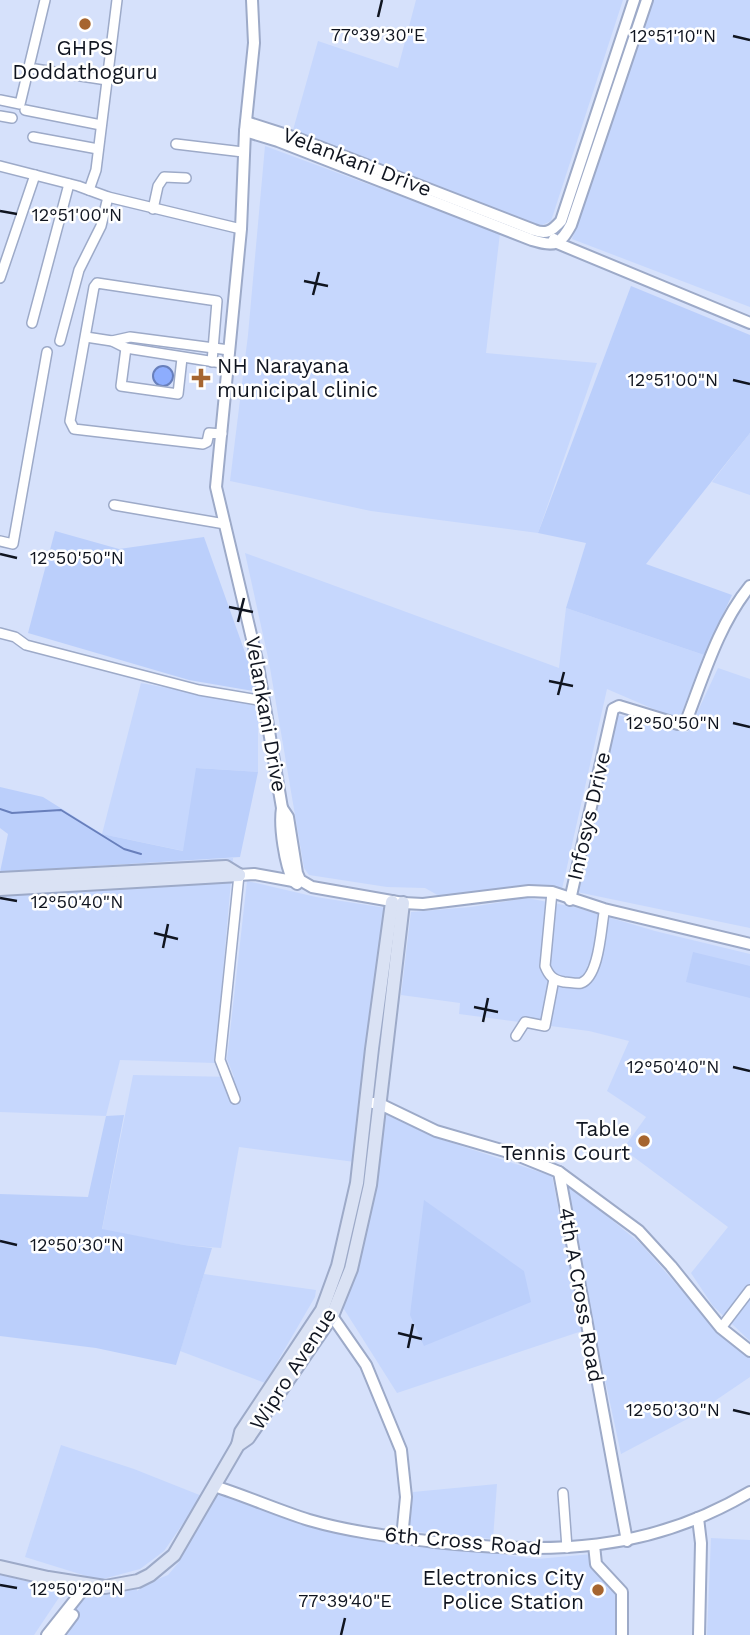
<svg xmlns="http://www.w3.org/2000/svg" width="750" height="1635" viewBox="0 0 750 1635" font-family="'Work Sans',sans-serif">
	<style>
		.built { fill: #c6d7fd }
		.green { fill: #bbcffb }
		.water { fill: #8dadfe; stroke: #687fbb; stroke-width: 2 }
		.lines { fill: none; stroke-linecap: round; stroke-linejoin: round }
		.stream { stroke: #687fbb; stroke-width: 2 }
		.minor-casing { stroke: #9daac8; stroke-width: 12 }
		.tertiary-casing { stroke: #9daac8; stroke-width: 14 }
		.secondary-casing { stroke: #9daac8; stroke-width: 16 }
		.minor { stroke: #fff; stroke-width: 9 }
		.tertiary { stroke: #fff; stroke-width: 10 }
		.secondary { stroke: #dae2f4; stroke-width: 12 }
		.ticks { fill: none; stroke: #101520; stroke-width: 2.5 }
		.poi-dot { fill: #a66530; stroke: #fff; stroke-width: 2.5 }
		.labels { text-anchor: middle; stroke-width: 5; stroke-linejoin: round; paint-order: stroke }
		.poi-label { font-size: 21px; fill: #101520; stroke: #fff; text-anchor: end }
		.street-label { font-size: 21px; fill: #101520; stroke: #fff }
		.ticks-label { font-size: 18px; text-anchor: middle; fill: #101520; stroke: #fff; stroke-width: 5; stroke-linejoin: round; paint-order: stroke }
	</style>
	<rect width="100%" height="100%" fill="#d6e1fb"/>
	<g class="built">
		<path d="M416,0h207l-72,221 -13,6 -245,-97 25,-89 80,27z"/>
		<path d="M650,0h100v307l-178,-68z"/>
		<path d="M265,146l235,87 -14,120 111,10 -59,170 -167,-22 -141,-30 18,-146z"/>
		<path d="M750,433v62l-38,-13z"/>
		<path d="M245,553l314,115 7,-60 138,47 -25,65 -72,-31 -45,200 -32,-4 -89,12 -16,-9 -38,-1 -78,-12 -5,-7 -35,-206z"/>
		<path d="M718,668l32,11v249l-173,-36 40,-177 71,17z"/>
		<path d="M141,683l117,22v67l-61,-4 -13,83 -82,-17z"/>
		<path d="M233,858l-18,205 -95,-3 -14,56 -106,-4v-240z"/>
		<path d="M247,881l69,16 70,11 -21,138 -10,116 -116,-15 -18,101 -37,-3 -82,-15 31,-155 101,2 -7,-18z"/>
		<path d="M527,898l47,9 81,24 95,23v387l-37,-35 -22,-33 37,-46 -105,-78 23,-32 -39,-26 22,-50 -40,-10 -130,-17 1,-11 -59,-8 10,-83 60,-5z"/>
		<path d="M385,1114l49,23 118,39 30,155 -185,62 -55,-87 32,-112z"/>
		<path d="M562,1179l79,65 77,88 32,26v19l-59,40 -70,37z"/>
		<path d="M204,1274l112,16 -1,7 -50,86 -85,-32z"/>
		<path d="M61,1445l73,24 68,27 -38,55 -24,18 -41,11 -74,-23z"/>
		<path d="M497,1484l-4,55 -84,-8 4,-39z"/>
		<path d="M216,1492l105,37 33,6 183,24 55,-5 34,40 2,41h-582l43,-49 46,-10 2,15 11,-8 20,-8 11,-13z"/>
		<path d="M711,1538l39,2v95h-43z"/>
		<path d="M0,1575l64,15 -30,45h-34z"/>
	</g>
	<g class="green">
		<path d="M631,286l119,49v98l-104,131 86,31 -28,60 -138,-47 20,-65 -48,-10z"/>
		<path d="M55,531l64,18 85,-12 55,155 -70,-12 -161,-47z"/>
		<path d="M196,768l62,4 -18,85 -240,15 8,-38 -8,-6v-41l43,10 59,37 81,17z"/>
		<path d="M693,952l57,14v32l-64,-16z"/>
		<path d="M124,1115l-22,114 82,16 28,3 -36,117 -80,-17 -96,-12v-142l88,3 18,-81z"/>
		<path d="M424,1200l100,71 7,31 -107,44 -14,-31z"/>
	</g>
	<circle class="water" cx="163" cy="376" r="10"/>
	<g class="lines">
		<path class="stream" d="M0,809l12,4 49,-3 63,39 17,5"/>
		<defs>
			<g id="minor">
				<path d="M35,69l72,11"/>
				<path d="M0,100l20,4 25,-104"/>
				<path d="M25,110l76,15"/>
				<path d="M0,116l12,2"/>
				<path d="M33,137l65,12"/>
				<path d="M176,144l67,8"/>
				<path d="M0,166l78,20 30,11 133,32"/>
				<path d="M89,190l7,-20 21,-170"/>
				<path d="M153,209l5,-23 6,-9 22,1"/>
				<path d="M0,278l35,-103"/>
				<path d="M32,323l37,-139"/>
				<path d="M86,337l26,4 14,7 102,16"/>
				<path d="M60,341l19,-71 22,-44 7,-29"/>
				<path d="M112,341l18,-4 99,13"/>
				<path d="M126,348l-5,38 57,8 4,-36"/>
				<path d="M212,362l5,-61 -120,-18 -3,4 -24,134 4,8 129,15 4,-2 2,-9 13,1"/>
				<path d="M114,505l111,19"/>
				<path d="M0,541l13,3 34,-192"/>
				<path d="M0,633l15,4 11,8 173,45 65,11"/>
				<path d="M552,892l-7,74c4,10 8,14 19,16 5,0 12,2 17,1 18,-6 20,-54 23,-70"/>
				<path d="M516,1036l9,-14 20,4 9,-47"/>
				<path d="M235,1099l-15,-39 19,-185"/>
				<path d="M721,1328l29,-38"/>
				<path d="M563,1493l4,55"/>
			</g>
			<g id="tertiary">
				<path d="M252,0l2,43 -9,88 -4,98 -25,258 41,173 25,148c-3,19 3,56 11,73"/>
				<path d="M246,122l53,17 235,91c12,5 18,1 27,-9l73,-221"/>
				<path d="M245,131l33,10 254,99c23,7 28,5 39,-15l76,-225"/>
				<path d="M554,239l3,4 193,80"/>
				<path d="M282,808l6,9 9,56 3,7 12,7 91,16 20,1 106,-13 23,1 52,17 146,35"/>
				<path d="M239,875l15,-1 39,7 4,3"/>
				<path d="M570,900l43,-191 6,-3 59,18h7c18,-46 33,-99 65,-138"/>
				<path d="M373,1103l7,1 56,27 76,22 47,19 80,59 32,35 50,62 29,23"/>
				<path d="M559,1172l68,369"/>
				<path d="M328,1313l4,3 34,49 35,85 5,47 -4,41"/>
				<path d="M214,1486c32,10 63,24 95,34 41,12 84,17 126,22 116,12 212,11 315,-50"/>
				<path d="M698,1518l3,25 -2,92"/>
				<path d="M594,1545l2,19 26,28v43"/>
				<path d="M47,1635l39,-49"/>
				<path d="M58,1635l15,-20"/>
			</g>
			<g id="secondary">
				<path d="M0,879l226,-12 13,8"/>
				<path d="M0,889l239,-14"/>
				<path d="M238,1445l3,-13 81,-122 16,-44 19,-83 15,-134 20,-147"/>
				<path d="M0,1567l48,11 57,9 33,-6 12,-6 24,-20 64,-110 10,-7 84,-122 19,-47 19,-84 33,-282"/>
			</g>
		</defs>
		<use href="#minor" class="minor-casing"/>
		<use href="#tertiary" class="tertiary-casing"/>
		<use href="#secondary" class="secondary-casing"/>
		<use href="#minor" class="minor"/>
		<use href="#tertiary" class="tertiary"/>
		<use href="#secondary" class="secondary"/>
	</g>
	<path class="ticks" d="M378,17l4,-17M733,36l17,4M0,211l17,3M304,281l24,5M313,295l6,-23M733,380l17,4M0,554l17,4M229,607l24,5M238,622l6,-24M549,681l24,5M558,695l6,-23M733,723l17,4M0,898l17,3M154,933l24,6M163,948l5,-24M474,1007l24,5M483,1022l5,-24M733,1067l17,4M0,1241l17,4M398,1333l24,6M408,1348l5,-24M733,1410l17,4M0,1585l17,3M341,1635l4,-17"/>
	<g class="poi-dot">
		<circle cx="85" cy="24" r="7"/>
		<path d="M197.5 367.5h7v7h7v7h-7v7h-7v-7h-7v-7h7z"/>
		<circle cx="644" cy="1141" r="7"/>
		<circle cx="598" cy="1590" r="7"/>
	</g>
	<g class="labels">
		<g class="poi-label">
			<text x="85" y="55" text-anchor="middle">GHPS<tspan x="85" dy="24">Doddathoguru</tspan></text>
			<text x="217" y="373" text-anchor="start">NH Narayana<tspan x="217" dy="24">municipal clinic</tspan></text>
			<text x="630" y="1136">Table<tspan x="630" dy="24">Tennis Court</tspan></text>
			<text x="584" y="1585">Electronics City<tspan x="584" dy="24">Police Station</tspan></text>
		</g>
		<g class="street-label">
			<text transform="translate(357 162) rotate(21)" y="7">Velankani Drive</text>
			<text transform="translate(266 714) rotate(80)" y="7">Velankani Drive</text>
			<text transform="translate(589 816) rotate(-77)" y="7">Infosys Drive</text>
			<text transform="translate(581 1295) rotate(80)" y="7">4th A Cross Road</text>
			<text transform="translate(293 1369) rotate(-57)" y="7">Wipro Avenue</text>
			<text transform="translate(463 1541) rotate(5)" y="7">6th Cross Road</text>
		</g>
	</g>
	<g class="ticks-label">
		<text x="378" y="41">77°39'30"E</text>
		<text x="673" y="42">12°51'10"N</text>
		<text x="77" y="221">12°51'00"N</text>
		<text x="673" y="386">12°51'00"N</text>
		<text x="77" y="564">12°50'50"N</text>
		<text x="673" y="729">12°50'50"N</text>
		<text x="77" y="908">12°50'40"N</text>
		<text x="673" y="1073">12°50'40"N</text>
		<text x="77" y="1251">12°50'30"N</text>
		<text x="673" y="1416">12°50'30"N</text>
		<text x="77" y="1595">12°50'20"N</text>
		<text x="345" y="1607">77°39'40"E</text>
	</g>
</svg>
